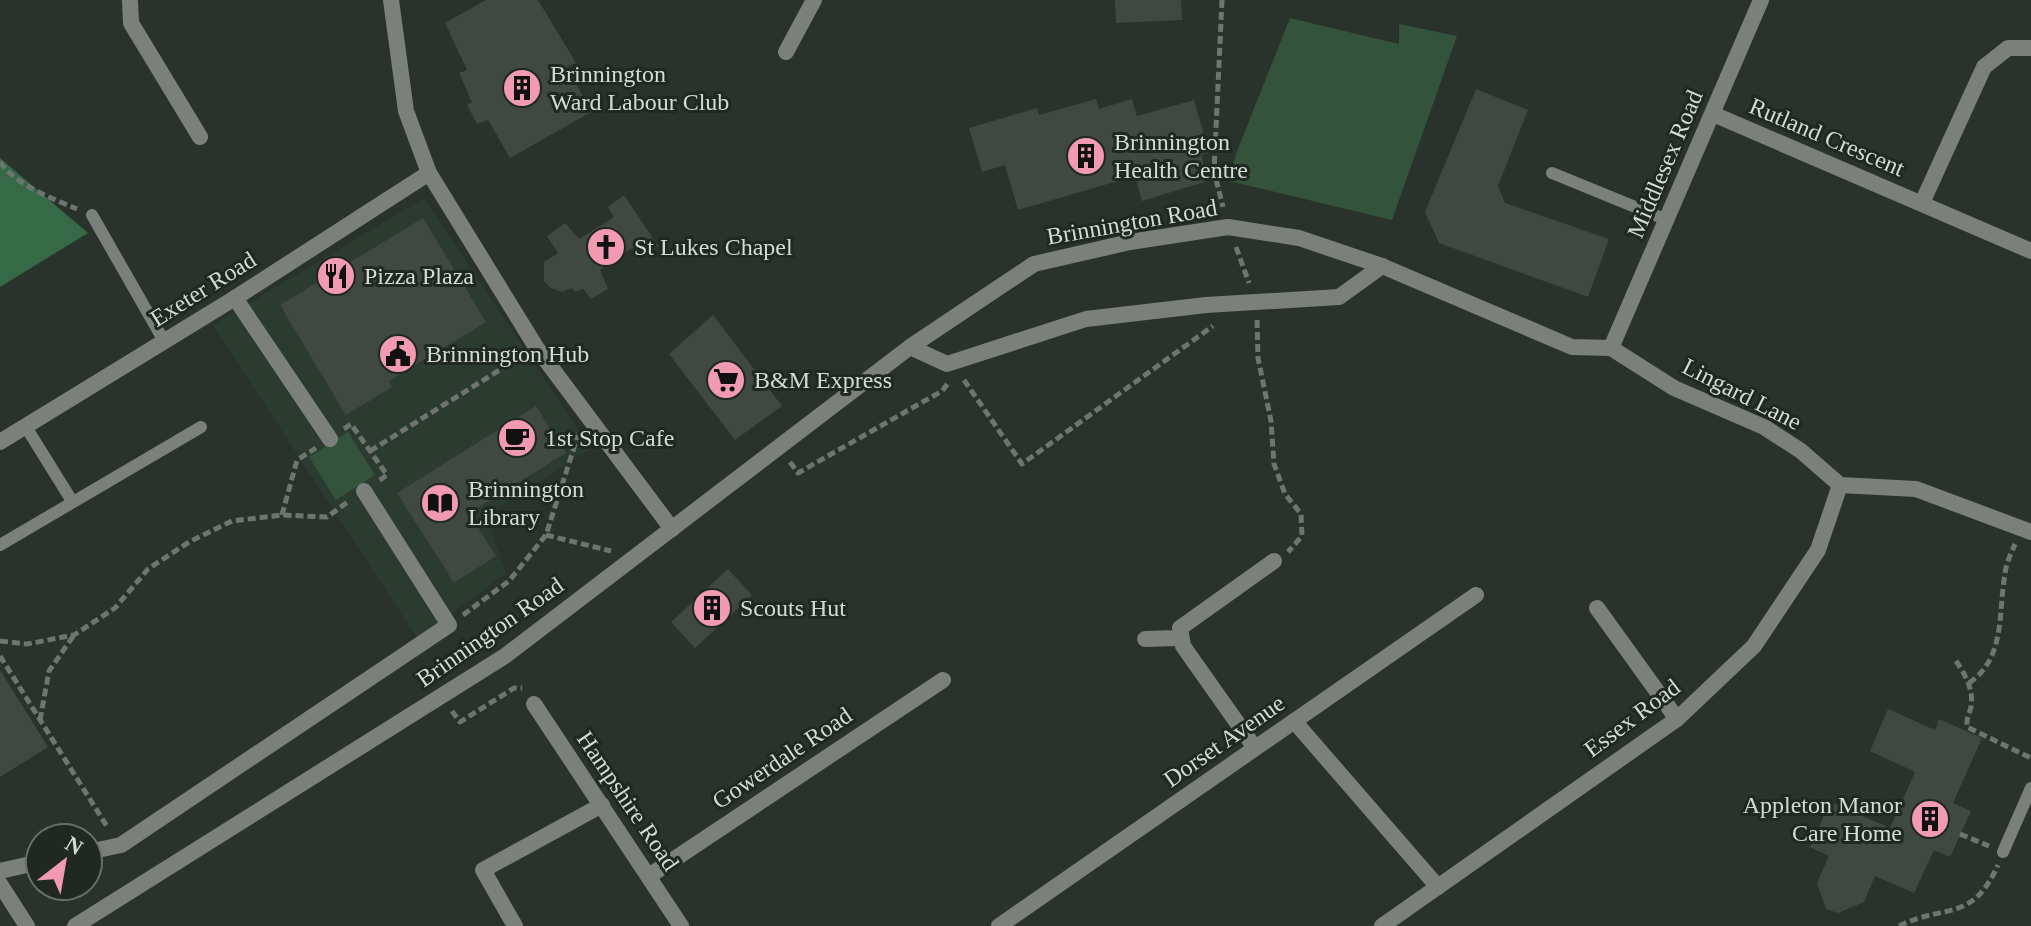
<svg xmlns="http://www.w3.org/2000/svg" width="2031" height="926" viewBox="0 0 2031 926" font-family="Georgia,serif">
	<style>
		.built { fill: #2c3b30 }
		.green { fill: #33533c }
		.forest { fill: #366a47 }
		.building { fill: #3f4841 }
		.lines { fill: none; stroke-linecap: round; stroke-linejoin: round }
		.path { stroke: #6e756f; stroke-width: 5; stroke-dasharray: 8 4; stroke-linecap: butt }
		.service { stroke: #7b807c; stroke-width: 12 }
		.minor { stroke: #7b807c; stroke-width: 16 }
		.tertiary { stroke: #7b807c; stroke-width: 16 }
		.labels { text-anchor: middle; stroke-width: 6; stroke-linejoin: round; paint-order: stroke }
		.poi-label { font-size: 24px; fill: #d4dad5; stroke: #202822; text-anchor: start }
		.street-label { font-size: 24px; fill: #d4dad5; stroke: #202822 }
	</style>
	<rect width="100%" height="100%" fill="#2a322c"/>
	<path class="built" d="M424,198l167,251 -105,67 20,58 -89,64 -204,-313z"/>
	<g class="green">
		<path d="M1290,18l109,26v-20l58,12 -65,184 -163,-39 7,-27z"/>
		<path d="M348,432l27,43 -39,25 -27,-43z"/>
	</g>
	<path class="forest" d="M0,158l88,75 -88,54z"/>
	<g class="building">
		<path d="M486,0h52l38,63 -9,3 24,46 -81,46 -22,-38 -11,4 -10,-19 5,-3 -13,-29 8,-3 -22,-47z"/>
		<path d="M1115,0h66l1,20 -66,3z"/>
		<path d="M1476,89l52,21 -30,76 7,17 104,36 -21,58 -149,-54 -14,-31z"/>
		<path d="M1096,99l3,10 33,-10 5,17 57,-16 15,52 -8,3 7,26 -66,20 -7,-25 -117,34 -13,-45 -23,7 -13,-44 68,-20 2,7z"/>
		<path d="M624,195l34,51 -19,13 -7,-11 -32,22 8,19 -17,10 -8,-10 -8,3 -3,-4 -10,4 -11,-4 -7,-7v-19l14,-9 -11,-17 18,-13 14,16 35,-22 -6,-10z"/>
		<path d="M423,218l63,104 -97,59 3,6 -46,28 -66,-110z"/>
		<path d="M713,315l69,91 -47,34 -66,-86z"/>
		<path d="M536,406l30,47 -97,60 27,43 -42,27 -57,-90z"/>
		<path d="M728,569l24,26 -57,53 -24,-26z"/>
		<path d="M0,670l48,77 -48,30z"/>
		<path d="M1888,709l47,21 4,-11 43,19 -29,65 18,8 -21,46 -16,-7 -20,43 -39,-17 -11,26 -26,11 -12,-4 -9,-26 12,-27 -19,-9 20,-45 60,26 25,-56 -45,-21z"/>
	</g>
	<g class="lines">
		<g class="path">
			<path d="M1222,0l-8,171 9,36"/>
			<path d="M0,162c16,23 51,36 77,47"/>
			<path d="M1236,247l13,36"/>
			<path d="M1257,320l1,38 13,63 3,43 11,30 16,20 1,22 -14,16"/>
			<path d="M964,380l58,84 191,-138"/>
			<path d="M344,429l7,-5 36,51 -10,7"/>
			<path d="M370,451l152,-95"/>
			<path d="M790,462l8,11 144,-82 7,-9"/>
			<path d="M282,515l15,-55 19,-12"/>
			<path d="M546,535l65,16"/>
			<path d="M463,615l46,-34 37,-46 32,-100"/>
			<path d="M0,641l27,3 47,-9 41,-27 33,-39 41,-27 43,-21 50,-6 45,2 22,-16"/>
			<path d="M0,656l108,172"/>
			<path d="M1956,661c9,13 18,29 15,46 -2,8 -5,11 -4,20l64,31"/>
			<path d="M1969,683c37,-25 29,-71 36,-109 1,-11 6,-20 10,-30"/>
			<path d="M452,711l8,11 54,-34h8"/>
			<path d="M40,720l9,-49 25,-36"/>
			<path d="M1960,834l29,12"/>
			<path d="M1899,926c47,-23 73,-3 99,-61"/>
		</g>
		<g class="service">
			<path d="M1552,173l115,47"/>
			<path d="M92,215l72,126"/>
			<path d="M26,427l46,74"/>
			<path d="M0,545l201,-118"/>
			<path d="M2003,852l28,-64"/>
		</g>
		<g class="minor">
			<path d="M130,0l1,23 69,114"/>
			<path d="M391,0l15,111 23,62 107,174 136,182"/>
			<path d="M786,52l28,-52"/>
			<path d="M1713,114l318,137"/>
			<path d="M1922,203l62,-136 24,-19h23"/>
			<path d="M235,298l95,141"/>
			<path d="M910,347l37,17 139,-45 120,-14 133,-8 43,-31"/>
			<path d="M1611,348l150,-348"/>
			<path d="M0,442l235,-144 194,-125"/>
			<path d="M1597,608l80,111"/>
			<path d="M1145,639l35,-1"/>
			<path d="M534,704l147,222"/>
			<path d="M1294,721l144,166"/>
			<path d="M1255,748l-72,-102 -3,-18 94,-67"/>
			<path d="M88,852l33,-7 328,-220 -85,-134"/>
			<path d="M0,871l40,-9"/>
			<path d="M649,876l294,-196"/>
			<path d="M0,884l27,42"/>
			<path d="M515,926l-32,-56 119,-65"/>
			<path d="M999,926l477,-331"/>
			<path d="M1382,926l295,-207 77,-73 64,-96 22,-65"/>
		</g>
		<path class="tertiary" d="M75,926l430,-270 405,-309 124,-83 96,-22 98,-15 71,11 83,28 190,81 39,1 63,40 90,39 37,24 39,34 76,4 115,43"/>
	</g>
	<defs>
		<symbol id="building-disc" viewBox="-11 -11 22 22"><circle r="9.5" fill="#f19ab1" stroke="#202822"/><path d="M-4-6H4V6H1V3H-1V6H-4ZM-2.5-4.3h1.7v1.8h-1.7ZM.8-4.3h1.7v1.8H.8ZM-2.5-1h1.7V.8h-1.7ZM.8-1h1.7V.8H.8Z" fill="#111"/></symbol>
		<symbol id="church-disc" viewBox="-11 -11 22 22"><circle r="9.5" fill="#f19ab1" stroke="#202822"/><path d="M-1.2-6h2.4v3.5h3.3v2.4h-3.3V6h-2.4V-.1h-3.3v-2.4h3.3Z" fill="#111"/></symbol>
		<symbol id="restaurant-disc" viewBox="-11 -11 22 22"><circle r="9.5" fill="#f19ab1" stroke="#202822"/><path d="M-5-6h1v4h1v-4h1v4h1v-4h1v5L-1.5 .5V6h-2V.5L-5-1ZM5-6V6H3V1.5H1.5Q1.5-4 5-6Z" fill="#111"/></symbol>
		<symbol id="civic-disc" viewBox="-11 -11 22 22"><circle r="9.5" fill="#f19ab1" stroke="#202822"/><path d="M-.6-6.5H3V-4.5H.6V-3L4-1V1h2V6H-6V1h2V-1L-.6-3ZM-1.2 2.5V6h2.4V2.5Z" fill="#111"/></symbol>
		<symbol id="supermarket-disc" viewBox="-11 -11 22 22"><circle r="9.5" fill="#f19ab1" stroke="#202822"/><path d="M-6-5.5h2.5l.6 2H6L4.5 2H-2.5L-4.4-4H-6ZM-1.5 3.2a1.3 1.3 0 1 0 .1 0ZM3 3.2a1.3 1.3 0 1 0 .1 0Z" fill="#111"/></symbol>
		<symbol id="cafe-disc" viewBox="-11 -11 22 22"><circle r="9.5" fill="#f19ab1" stroke="#202822"/><path d="M-5.5-4.5H6V0H3Q3 3.5 0 3.5H-2.5Q-5.5 3.5-5.5 0ZM3-3.2v2h1.7v-2ZM-6 4.5H4V6H-6Z" fill="#111"/></symbol>
		<symbol id="library-disc" viewBox="-11 -11 22 22"><circle r="9.5" fill="#f19ab1" stroke="#202822"/><path d="M-6-4Q-3-5.5-.7-3.5V5Q-3 3-6 4ZM6-4Q3-5.5 .7-3.5V5Q3 3 6 4Z" fill="#111"/></symbol>
	</defs>
	<g fill-rule="evenodd">
		<use href="#building-disc" x="500" y="66" width="44" height="44"/>
		<use href="#building-disc" x="1064" y="134" width="44" height="44"/>
		<use href="#church-disc" x="584" y="225" width="44" height="44"/>
		<use href="#restaurant-disc" x="314" y="254" width="44" height="44"/>
		<use href="#civic-disc" x="376" y="332" width="44" height="44"/>
		<use href="#supermarket-disc" x="704" y="358" width="44" height="44"/>
		<use href="#cafe-disc" x="495" y="416" width="44" height="44"/>
		<use href="#library-disc" x="418" y="481" width="44" height="44"/>
		<use href="#building-disc" x="690" y="586" width="44" height="44"/>
		<use href="#building-disc" x="1908" y="797" width="44" height="44"/>
	</g>
	<g class="labels">
		<g class="poi-label">
			<text x="550" y="82">Brinnington<tspan x="550" dy="28">Ward Labour Club</tspan></text>
			<text x="1114" y="150">Brinnington<tspan x="1114" dy="28">Health Centre</tspan></text>
			<text x="634" y="255">St Lukes Chapel</text>
			<text x="364" y="284">Pizza Plaza</text>
			<text x="426" y="362">Brinnington Hub</text>
			<text x="754" y="388">B&amp;M Express</text>
			<text x="545" y="446">1st Stop Cafe</text>
			<text x="468" y="497">Brinnington<tspan x="468" dy="28">Library</tspan></text>
			<text x="740" y="616">Scouts Hut</text>
			<text x="1902" y="813" text-anchor="end">Appleton Manor<tspan x="1902" dy="28">Care Home</tspan></text>
		</g>
		<g class="street-label">
			<text transform="translate(1827 137) rotate(23)" y="8">Rutland Crescent</text>
			<text transform="translate(1665 164) rotate(-67)" y="8">Middlesex Road</text>
			<text transform="translate(1132 222) rotate(-10)" y="8">Brinnington Road</text>
			<text transform="translate(203 289) rotate(-32)" y="8">Exeter Road</text>
			<text transform="translate(1742 394) rotate(27)" y="8">Lingard Lane</text>
			<text transform="translate(490 632) rotate(-35)" y="8">Brinnington Road</text>
			<text transform="translate(1632 718) rotate(-37)" y="8">Essex Road</text>
			<text transform="translate(1224 741) rotate(-35)" y="8">Dorset Avenue</text>
			<text transform="translate(782 758) rotate(-34)" y="8">Gowerdale Road</text>
			<text transform="translate(628 801) rotate(56)" y="8">Hampshire Road</text>
		</g>
	</g>
	<g transform="translate(64 862) rotate(31)"><circle r="38" fill="#202822" stroke="#686f6a" stroke-width="2"/>
	<path d="M0-6L14 30L0 20L-14 30Z" fill="#f19ab1"/>
	<text y="-12" font-size="22" font-weight="bold" text-anchor="middle" fill="#d4dad5">N</text>
	</g>
</svg>
